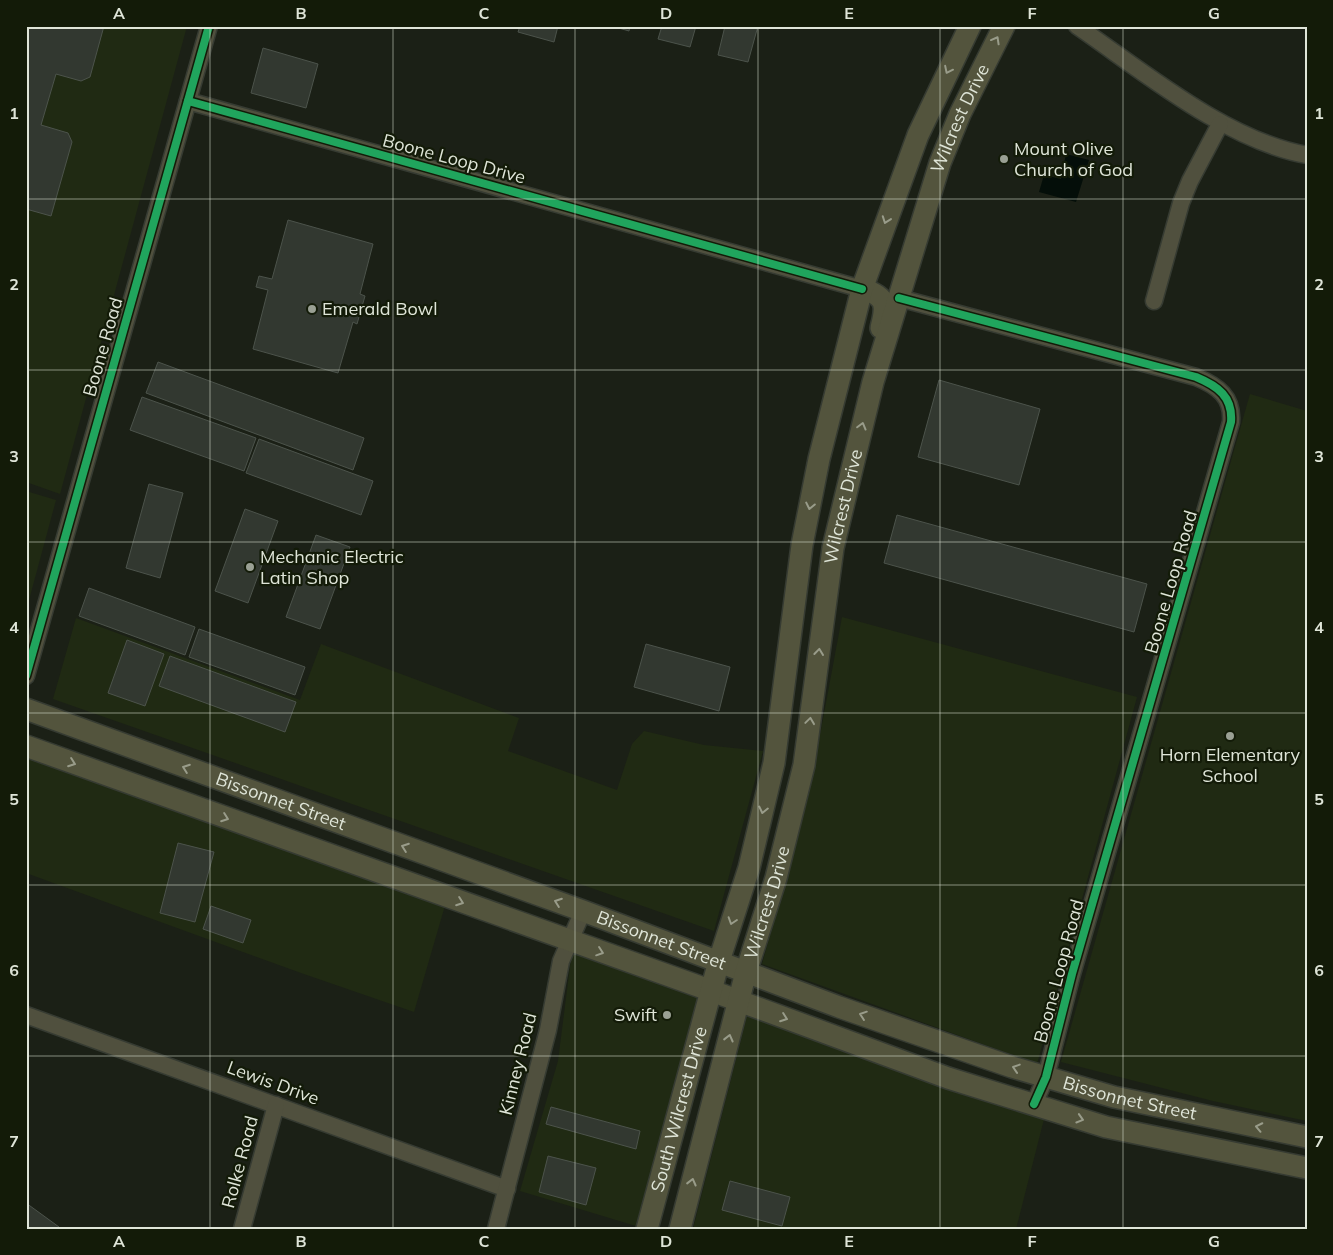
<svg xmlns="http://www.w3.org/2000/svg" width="1333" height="1255" viewBox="0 0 1333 1255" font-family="Mulish,sans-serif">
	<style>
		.built { fill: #202a13 }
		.water { fill: #040e09 }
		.building { fill: #323830; stroke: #4c534b }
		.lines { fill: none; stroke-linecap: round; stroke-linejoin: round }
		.minor-casing { stroke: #363b32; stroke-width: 19 }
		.major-casing { stroke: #363b32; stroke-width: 24 }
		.minor { stroke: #50503e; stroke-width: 16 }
		.major { stroke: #53543d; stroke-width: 21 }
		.cycleway-casing { stroke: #131b08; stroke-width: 11 }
		.cycleway { stroke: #20a55d; stroke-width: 8 }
		.oneway { stroke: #999c8a }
		.grid { fill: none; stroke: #dfe5d8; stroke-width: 1; stroke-opacity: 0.55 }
		.poi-dot { fill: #9aa094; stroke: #131b08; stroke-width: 2 }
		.labels { text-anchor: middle; stroke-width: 4.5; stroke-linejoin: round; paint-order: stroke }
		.street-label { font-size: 18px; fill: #dfe5d8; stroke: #131b08 }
		.poi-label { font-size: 18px; fill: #dfe5d8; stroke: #131b08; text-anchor: start }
		.neatline { fill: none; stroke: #dfe5d8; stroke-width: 2 }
		.grid-label { font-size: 16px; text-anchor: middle; font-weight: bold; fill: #dfe5d8 }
	</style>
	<rect width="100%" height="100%" fill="#1b2016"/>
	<g class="built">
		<path d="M26,26h161l-127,468 -34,-12z"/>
		<path d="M1250,394l57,17v710l-94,-20 -152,-39z"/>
		<path d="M26,491l30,9 -30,111z"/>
		<path d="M842,617l295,80 -100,367 -275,-100 47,-170z"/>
		<path d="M76,618l224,82 21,-56 198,74 -11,33 109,39 15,-46 12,-13 60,14 59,6 -49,180 -661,-232z"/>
		<path d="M26,754l420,148 -32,110 -113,-39 -275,-100z"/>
		<path d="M572,951l131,45 -67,230 -116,-35 38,-130z"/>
		<path d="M747,1016l297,103 -28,110h-323z"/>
	</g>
	<path class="water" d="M1066,154l23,6 -13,42 -37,-10 5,-17 17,4z"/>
	<g class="building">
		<path d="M26,26h78l-14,51 -9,4 -25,-7 -15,51 27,8 4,9 -21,74 -25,-7z"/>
		<path d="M520,26h38l-4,16 -36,-10z"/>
		<path d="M612,26h18l-1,5z"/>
		<path d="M662,26h34l-6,21 -32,-8z"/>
		<path d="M725,26h33l-10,36 -30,-7z"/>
		<path d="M263,48l55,16 -12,44 -55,-15z"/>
		<path d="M288,220l85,24 -13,50 5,2 -8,28 -4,-2 -15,51 -85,-24 15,-59 -12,-3 3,-11 13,3z"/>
		<path d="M158,362l206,76 -11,32 -207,-77z"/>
		<path d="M939,380l101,29 -21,76 -101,-28z"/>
		<path d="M142,397l114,41 -12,33 -114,-41z"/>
		<path d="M259,439l114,42 -12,34 -115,-42z"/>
		<path d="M149,484l34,9 -23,85 -34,-10z"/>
		<path d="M245,509l33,12 -30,82 -33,-12z"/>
		<path d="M897,515l250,69 -13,48 -250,-69z"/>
		<path d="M316,535l34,12 -30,82 -34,-12z"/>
		<path d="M89,588l106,39 -10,28 -106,-39z"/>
		<path d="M199,629l106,38 -10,28 -106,-38z"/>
		<path d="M127,640l37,14 -19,52 -37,-13z"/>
		<path d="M646,644l84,23 -11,44 -85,-24z"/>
		<path d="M170,656l126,46 -11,30 -126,-46z"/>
		<path d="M178,843l36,9 -19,70 -35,-9z"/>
		<path d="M211,906l40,14 -8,23 -40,-14z"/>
		<path d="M551,1107l89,24 -4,18 -90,-25z"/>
		<path d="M548,1156l48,12 -10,37 -47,-13z"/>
		<path d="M730,1181l60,16 -8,29 -60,-16z"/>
		<path d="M26,1203l33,24 -2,2h-28l-3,-3z"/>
	</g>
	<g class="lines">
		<defs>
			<g id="minor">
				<path d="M1077,26c67,46 150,115 230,129"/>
				<path d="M188,101l674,188"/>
				<path d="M899,298l297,79c22,9 37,20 35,45l-159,552 -26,103 -12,27"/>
				<path d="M1154,301l27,-98 9,-22 30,-57"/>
				<path d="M26,676l183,-650"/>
				<path d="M26,1015l481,174"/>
				<path d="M242,1229l34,-124"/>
				<path d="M496,1229l52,-199 13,-69 22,-50"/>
			</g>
			<g id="major">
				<path d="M862,289c25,7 25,16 19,39"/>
				<path id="s1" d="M26,709l557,202 256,96 173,60 102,30 193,40"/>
				<path d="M26,746l686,245 236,87 158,49 201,41"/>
				<path id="s2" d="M647,1229l72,-268 30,-93 25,-105 28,-218 17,-86 43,-170 56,-154 52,-109"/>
				<path id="s3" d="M680,1229l66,-257 30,-94 28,-113 29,-217 40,-166 67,-219 20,-49 44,-88"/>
			</g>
		</defs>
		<use href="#minor" class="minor-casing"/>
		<use href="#major" class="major-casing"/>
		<use href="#minor" class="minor"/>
		<use href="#major" class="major"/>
		<defs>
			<g id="cycleway">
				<path d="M188,101l674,188"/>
				<path d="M899,298l297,79c22,9 37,20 35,45l-159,552 -26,103 -12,27"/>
				<path d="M26,676l183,-650"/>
			</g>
		</defs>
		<use href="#cycleway" class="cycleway-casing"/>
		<use href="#cycleway" class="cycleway"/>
	</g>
	<defs><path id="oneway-chevron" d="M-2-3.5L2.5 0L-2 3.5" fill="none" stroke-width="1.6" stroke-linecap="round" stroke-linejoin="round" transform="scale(1.25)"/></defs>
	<g class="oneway">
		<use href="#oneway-chevron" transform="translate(996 40) rotate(-61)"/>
		<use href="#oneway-chevron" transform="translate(948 70) rotate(116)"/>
		<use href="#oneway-chevron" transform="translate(886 220) rotate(110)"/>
		<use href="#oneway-chevron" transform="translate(862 426) rotate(-75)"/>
		<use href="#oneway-chevron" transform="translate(810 506) rotate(102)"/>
		<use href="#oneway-chevron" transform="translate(819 652) rotate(-83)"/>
		<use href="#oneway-chevron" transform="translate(810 721) rotate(-82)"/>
		<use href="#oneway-chevron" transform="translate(72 763) rotate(20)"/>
		<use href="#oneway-chevron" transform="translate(186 768) rotate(-160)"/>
		<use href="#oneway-chevron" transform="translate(763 810) rotate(103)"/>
		<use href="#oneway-chevron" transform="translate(225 818) rotate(20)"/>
		<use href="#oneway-chevron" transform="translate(405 847) rotate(-160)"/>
		<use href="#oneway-chevron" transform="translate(460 902) rotate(20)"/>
		<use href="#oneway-chevron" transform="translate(558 902) rotate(-160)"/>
		<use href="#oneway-chevron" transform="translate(732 921) rotate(108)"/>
		<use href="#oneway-chevron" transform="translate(600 952) rotate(19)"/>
		<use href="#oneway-chevron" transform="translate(863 1015) rotate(-161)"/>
		<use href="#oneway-chevron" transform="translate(784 1018) rotate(20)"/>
		<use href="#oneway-chevron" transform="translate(729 1038) rotate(-76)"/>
		<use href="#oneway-chevron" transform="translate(1016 1068) rotate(-162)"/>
		<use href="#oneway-chevron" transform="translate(1080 1119) rotate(17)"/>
		<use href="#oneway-chevron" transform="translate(1259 1127) rotate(-168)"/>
		<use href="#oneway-chevron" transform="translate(692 1182) rotate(-76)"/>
	</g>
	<path class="grid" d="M210,26v1203M393,26v1203M575,26v1203M758,26v1203M940,26v1203M1123,26v1203M26,199h1281M26,370h1281M26,542h1281M26,713h1281M26,885h1281M26,1056h1281"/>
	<g class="poi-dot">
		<circle cx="1004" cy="159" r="5"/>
		<circle cx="312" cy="309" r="5"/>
		<circle cx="250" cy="567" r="5"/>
		<circle cx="1230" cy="736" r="5"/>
		<circle cx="667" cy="1015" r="5"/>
	</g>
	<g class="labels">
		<g class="street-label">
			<text dy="6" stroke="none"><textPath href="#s3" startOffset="1148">Wilcrest Drive</textPath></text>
			<text transform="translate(454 159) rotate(15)" y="6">Boone Loop Drive</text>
			<text transform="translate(103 347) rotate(-74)" y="6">Boone Road</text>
			<text dy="6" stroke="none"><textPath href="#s3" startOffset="742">Wilcrest Drive</textPath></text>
			<text transform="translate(1171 582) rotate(-74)" y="6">Boone Loop Road</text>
			<text dy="6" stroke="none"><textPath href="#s1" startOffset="271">Bissonnet Street</textPath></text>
			<text dy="6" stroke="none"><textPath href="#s3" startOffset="338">Wilcrest Drive</textPath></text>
			<text dy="6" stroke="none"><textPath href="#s1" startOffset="676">Bissonnet Street</textPath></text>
			<text transform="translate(1059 971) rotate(-75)" y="6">Boone Loop Road</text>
			<text transform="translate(518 1064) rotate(-76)" y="6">Kinney Road</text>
			<text transform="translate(273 1083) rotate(20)" y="6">Lewis Drive</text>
			<text dy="6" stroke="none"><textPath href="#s1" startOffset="1171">Bissonnet Street</textPath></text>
			<text dy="6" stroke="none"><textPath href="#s2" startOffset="124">South Wilcrest Drive</textPath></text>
			<text transform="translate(240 1162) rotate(-75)" y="6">Rolke Road</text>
		</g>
		<g class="poi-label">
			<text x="1014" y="155">Mount Olive<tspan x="1014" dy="21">Church of God</tspan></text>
			<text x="322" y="315">Emerald Bowl</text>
			<text x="260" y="563">Mechanic Electric<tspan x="260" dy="21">Latin Shop</tspan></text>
			<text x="1230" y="761" text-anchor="middle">Horn Elementary<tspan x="1230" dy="21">School</tspan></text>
			<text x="657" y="1021" text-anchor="end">Swift</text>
		</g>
	</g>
	<rect width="1333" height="1255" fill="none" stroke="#131b08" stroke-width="55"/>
	<rect x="28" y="28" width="1278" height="1200" class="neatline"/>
	<g class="grid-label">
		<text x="119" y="19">A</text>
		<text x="301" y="19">B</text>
		<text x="484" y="19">C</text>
		<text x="666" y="19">D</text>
		<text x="849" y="19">E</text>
		<text x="1032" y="19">F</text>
		<text x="1214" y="19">G</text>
		<text x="14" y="119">1</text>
		<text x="1319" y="119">1</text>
		<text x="14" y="290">2</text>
		<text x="1319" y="290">2</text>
		<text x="14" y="462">3</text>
		<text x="1319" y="462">3</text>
		<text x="14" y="633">4</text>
		<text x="1319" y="633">4</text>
		<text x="14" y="805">5</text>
		<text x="1319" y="805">5</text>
		<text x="14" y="976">6</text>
		<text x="1319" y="976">6</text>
		<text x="14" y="1147">7</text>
		<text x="1319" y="1147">7</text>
		<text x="119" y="1247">A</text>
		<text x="301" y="1247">B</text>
		<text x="484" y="1247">C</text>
		<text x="666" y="1247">D</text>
		<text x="849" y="1247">E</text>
		<text x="1032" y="1247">F</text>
		<text x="1214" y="1247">G</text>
	</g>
</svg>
